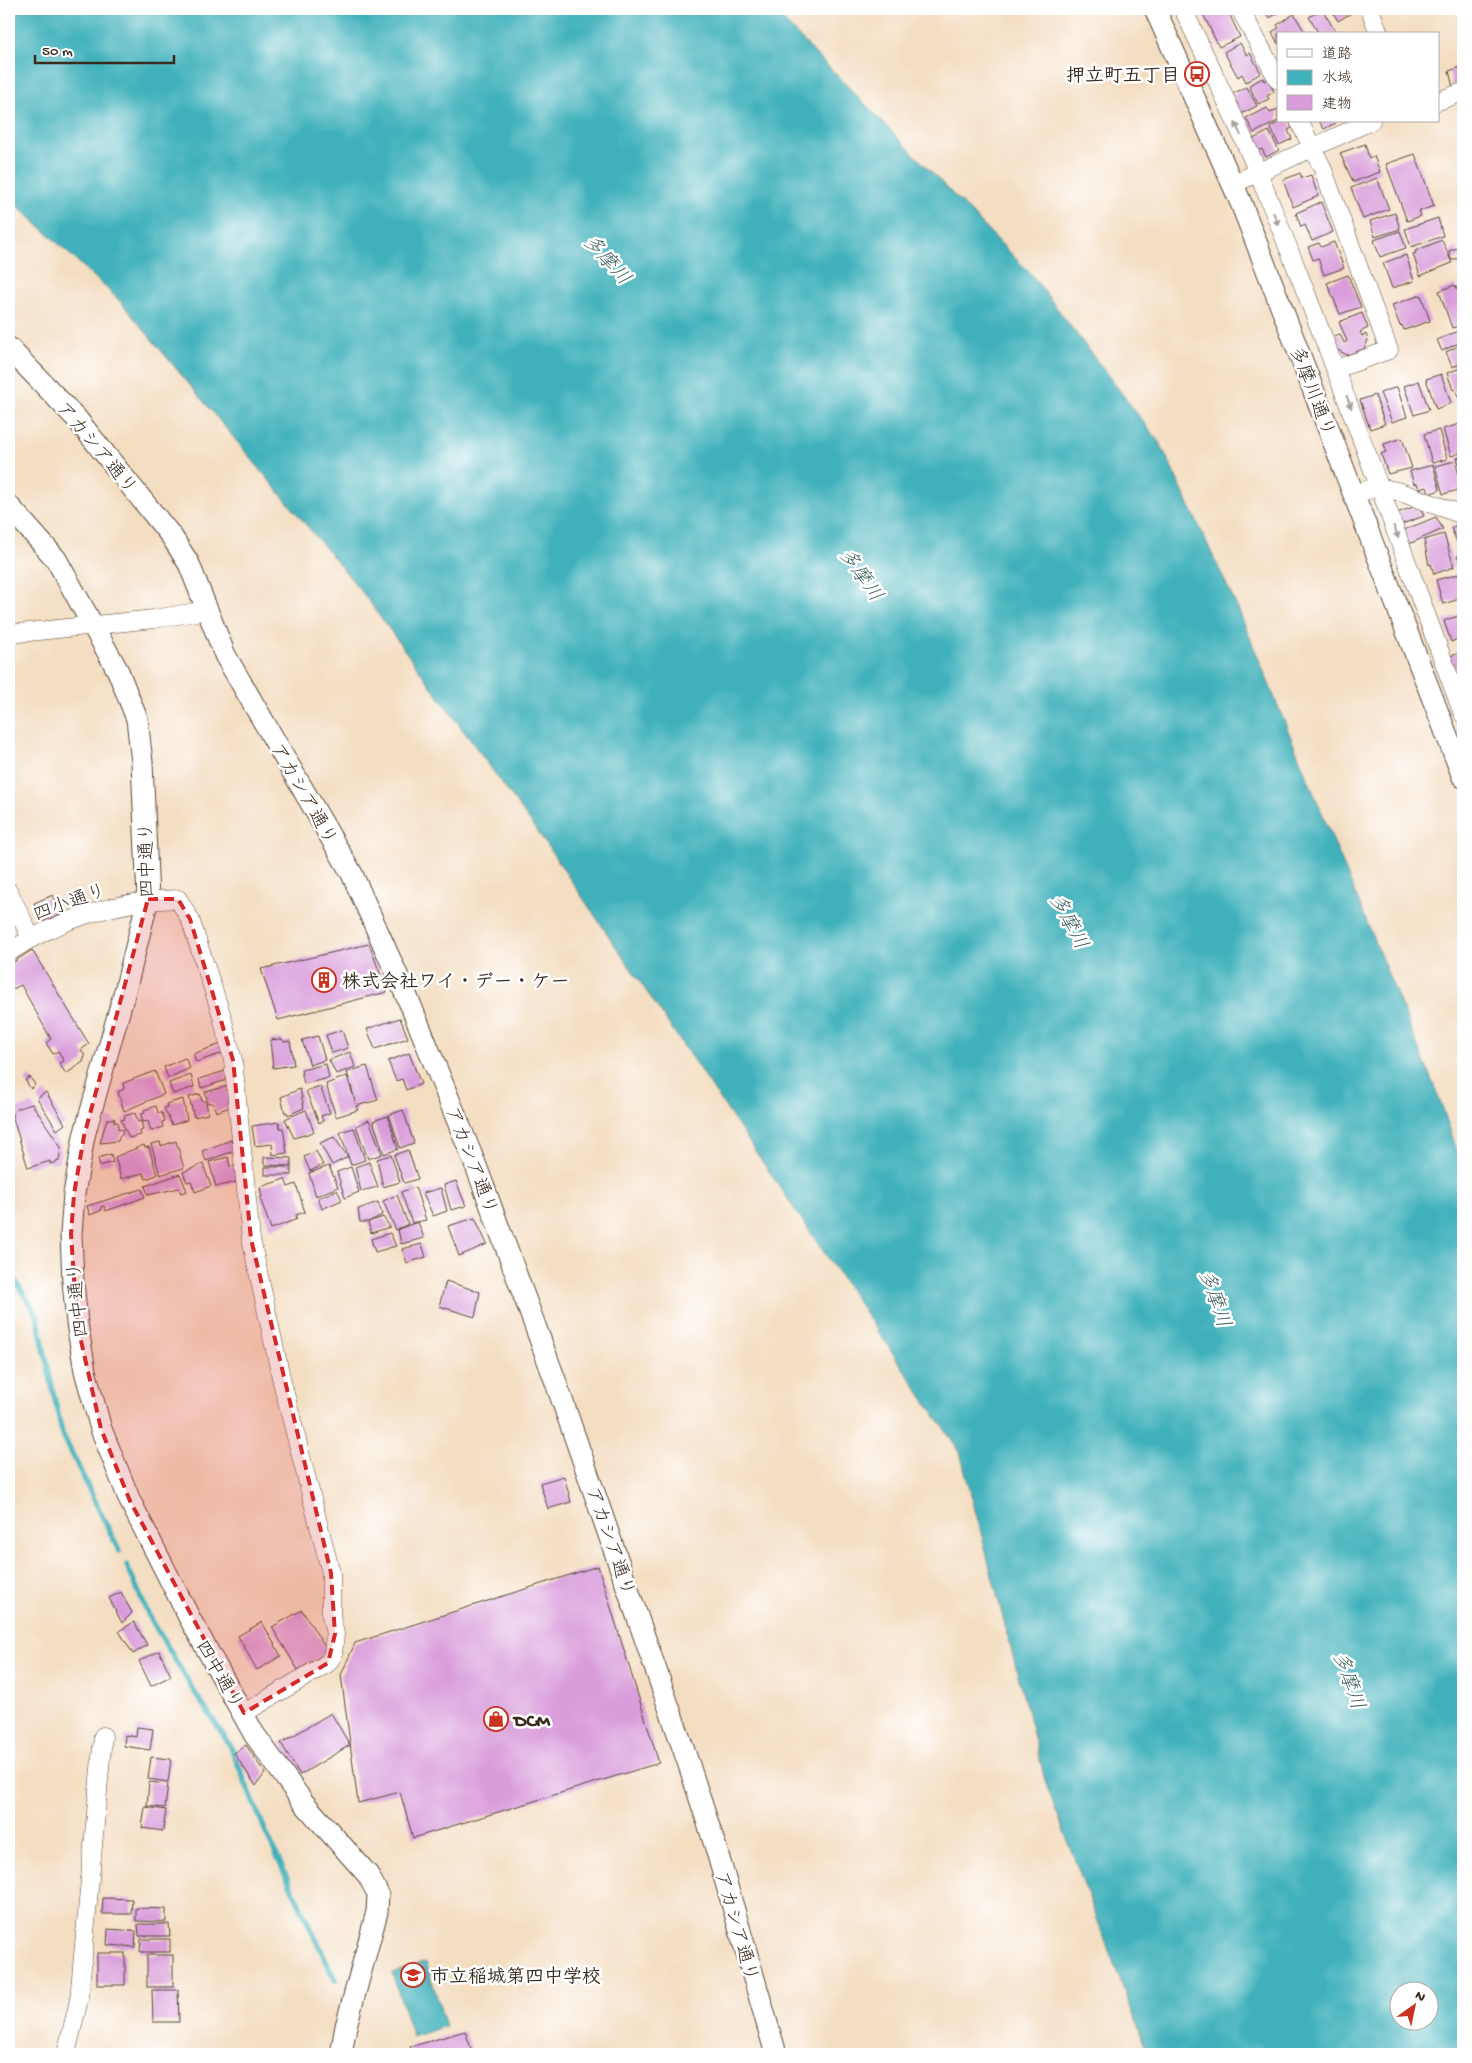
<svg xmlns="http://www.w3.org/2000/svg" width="1472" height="2063" viewBox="0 0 1472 2063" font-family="'Gochi Hand','Klee One',sans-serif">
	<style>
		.water { fill: #41b1bb; stroke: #3e6e6c; fill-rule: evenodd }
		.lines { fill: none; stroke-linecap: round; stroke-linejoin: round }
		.stream { stroke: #41b1bb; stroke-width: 5.5 }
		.building { fill: #d99ddb }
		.minor-casing { stroke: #574537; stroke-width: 19 }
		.tertiary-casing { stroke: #574537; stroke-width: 23 }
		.minor { stroke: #fff; stroke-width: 18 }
		.tertiary { stroke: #fff; stroke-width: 21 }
		.oneway { fill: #a79f9a }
		.marked { fill: #d62828; fill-opacity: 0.2; stroke: #d62828; stroke-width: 4; stroke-dasharray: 10 6; stroke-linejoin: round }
		.labels { text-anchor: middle; stroke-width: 5; stroke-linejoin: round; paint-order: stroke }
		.poi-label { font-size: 19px; font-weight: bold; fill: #3b2a1e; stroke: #fff; text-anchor: start }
		.street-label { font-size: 19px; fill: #3b2a1e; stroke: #fff }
		.water-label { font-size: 20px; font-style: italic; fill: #3d605d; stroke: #fff }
	</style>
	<rect width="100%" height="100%" fill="#fff"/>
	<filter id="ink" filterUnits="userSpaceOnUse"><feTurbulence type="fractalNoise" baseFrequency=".02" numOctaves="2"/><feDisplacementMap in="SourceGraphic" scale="10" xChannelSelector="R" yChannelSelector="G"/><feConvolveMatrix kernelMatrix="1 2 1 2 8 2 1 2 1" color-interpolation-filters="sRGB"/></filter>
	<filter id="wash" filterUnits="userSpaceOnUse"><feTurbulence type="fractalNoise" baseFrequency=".0096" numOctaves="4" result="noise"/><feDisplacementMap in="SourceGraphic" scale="20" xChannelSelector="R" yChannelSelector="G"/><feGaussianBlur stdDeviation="1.12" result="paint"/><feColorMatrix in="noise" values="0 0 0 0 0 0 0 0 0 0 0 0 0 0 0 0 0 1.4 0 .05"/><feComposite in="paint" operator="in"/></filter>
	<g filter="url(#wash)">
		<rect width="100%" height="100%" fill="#f4dec2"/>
		<g class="water">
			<path d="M9,9h763l259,265 130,171 78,166 201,489 23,68v886h-315l-102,-270 -86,-332 -418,-614 -180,-246 -243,-292 -110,-102zM1400,1990h30v30h-30z"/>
			<path d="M426,1962l20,64 -33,11 -21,-64z"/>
		</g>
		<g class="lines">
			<g class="stream">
				<path d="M9,1270l28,46 25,117 57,118"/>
				<path d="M127,1565l21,49 45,76 37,55 37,90 68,145"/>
			</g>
		</g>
		<g id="blocks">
			<g class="building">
				<path d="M1215,9h12l13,28 -21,10 -16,-33z"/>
				<path d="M1259,9h27l-17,9 -3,-5 -3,2z"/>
				<path d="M1322,9l15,25h-18l-10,-17z"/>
				<path d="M1331,9h27l-20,12z"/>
				<path d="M1294,14l12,20h-28v10l-6,-12 7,-4 -2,-3z"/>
				<path d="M1240,43l7,12 3,-2 11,20 -15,9 -4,-8 -4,3 -14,-25z"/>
				<path d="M1460,67v3l3,-1v15l-10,3 -4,-16z"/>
				<path d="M1263,78l1,3 4,-2 6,13 -7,4 2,3 -11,5 -9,-19z"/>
				<path d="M1247,87l10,19 -16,8 -9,-20z"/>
				<path d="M1267,108l3,5 8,-4v12l-24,12 -8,-15z"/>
				<path d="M1282,121h7l3,7 -4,2 4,9 -13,6 -9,-18z"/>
				<path d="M1319,121h16l1,2 -12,6z"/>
				<path d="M1269,131l10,19 -13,7 -4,-8 -5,2 -6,-11z"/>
				<path d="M1365,144l4,14 5,-2 6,16 -27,10 -13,-29z"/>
				<path d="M1415,154l19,52 -15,5 2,5 -14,5 -21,-57z"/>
				<path d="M1300,173l2,5 9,-3 7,21 -25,11 -10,-27z"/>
				<path d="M1377,178l12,31 -26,10 -12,-31z"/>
				<path d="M1321,202l12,30 -21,9 -7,-16 -4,2 -5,-14z"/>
				<path d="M1395,213l5,16 -25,8 -5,-16z"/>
				<path d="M1438,218l5,18 -32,11 -6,-18z"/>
				<path d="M1400,231l6,17 -26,9 -6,-17z"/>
				<path d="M1442,240l10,23 -32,13 -7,-22 3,-1 -1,-2z"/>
				<path d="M1334,242l10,26 -20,7 -6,-17 -5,2 -5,-13 11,-4 2,4z"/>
				<path d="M1457,248l3,10 -9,2 -2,-9z"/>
				<path d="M1406,255l8,26 -22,7 -9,-25z"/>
				<path d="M1348,275l13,32 -21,7 -13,-31z"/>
				<path d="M1455,285l2,5 6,-2v37l-11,3 -13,-37z"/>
				<path d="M1421,295l9,26 -26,9 -2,-5 -2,1 -8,-21z"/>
				<path d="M1362,313l6,15 -8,4 2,4 4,-2 2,6 -4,9 -17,6 -11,-6 -5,-12 9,-3 4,9 3,-2 -8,-19z"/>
				<path d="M1463,329v12l-21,10 -5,-11z"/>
				<path d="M1463,344v19l-11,4 -6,-15z"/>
				<path d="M1463,367v30l-4,1 -4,-9 -2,1 -6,-17z"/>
				<path d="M1441,374l10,29 -15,6 -10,-30z"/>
				<path d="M1419,381l10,29 -15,5 -10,-29z"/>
				<path d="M1397,387l10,30 -15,5 -12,-29z"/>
				<path d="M1375,395l10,29 -15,5 -10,-29z"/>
				<path d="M1460,424l3,10v18l-12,4 -8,-27z"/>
				<path d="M1439,430l8,29 -15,4 -8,-29z"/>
				<path d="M1402,438l10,30 -24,6 -7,-20 5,-2 -2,-8z"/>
				<path d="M1463,456v20l-6,-18z"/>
				<path d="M1455,461l8,28 -20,5 -8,-28z"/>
				<path d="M1433,465l7,25 -11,4 -2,-7 -8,2 -2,-6 -3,1 -4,-13z"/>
				<path d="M1419,505l5,11 -22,8 -5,-11z"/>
				<path d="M1436,517l7,12 -34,15 -5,-14z"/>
				<path d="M1463,522v23l-4,2 -8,-19z"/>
				<path d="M1444,534l10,33 -20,7 -3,-10 -2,1 -5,-25z"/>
				<path d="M1463,553v14l-6,-11z"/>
				<path d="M1459,574l4,24 -20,6 -7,-24z"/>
				<path d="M1463,614v23l-12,5 -7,-21z"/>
				<path d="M1463,652v29l-5,1 -8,-26z"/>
				<path d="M53,895l8,19 -19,8 -8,-19z"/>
				<path d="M9,910l8,13 -8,6z"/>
				<path d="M369,944l18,48 -109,28 -17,-51z"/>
				<path d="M32,950l57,94 -8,6 4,6 -2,6 -17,12 -7,-11 5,-2 -6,-10 -5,3 -7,-11 5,-4 -30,-54 -8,4 -4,-7v-17z"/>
				<path d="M400,1018l8,20 -33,11 -8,-20z"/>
				<path d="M342,1030l6,18 -16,5 -6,-18z"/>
				<path d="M318,1036l7,24 -15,5 -8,-25z"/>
				<path d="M282,1039l2,3 6,-1 4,24 -21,3 -3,-28z"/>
				<path d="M221,1044l2,9 -27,9 -3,-8z"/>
				<path d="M350,1052l5,15 -19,7 -7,-14z"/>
				<path d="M409,1053l12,31 -15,6 -4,-11 -6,2 -8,-20z"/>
				<path d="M185,1058l5,10 -22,10 -4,-11z"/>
				<path d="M326,1064l3,14 -25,6 -3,-14z"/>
				<path d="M367,1066l11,34 -22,6 2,4 -22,7 -10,-33 21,-8 9,28 -9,-32z"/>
				<path d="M155,1071l9,23 -40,17 -6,-19 6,-3 -1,-6z"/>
				<path d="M225,1071l2,9 -26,8 -2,-9z"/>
				<path d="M191,1075l3,12 -21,7 -4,-11z"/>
				<path d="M30,1077l5,8 -4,4 -6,-9z"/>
				<path d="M227,1086l3,21 -14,5 -3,-9h-5l-3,-11z"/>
				<path d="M320,1086l10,27 -9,3 2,5 -4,2 -13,-32z"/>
				<path d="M300,1089l4,19 -16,7 -1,-3 -2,1 -4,-16z"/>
				<path d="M46,1092l19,32 -8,6 -20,-32z"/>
				<path d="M200,1094l2,7h4l2,13 -14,3 -5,-20z"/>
				<path d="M183,1099l4,21 -15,5 -8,-17 3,-1 -1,-3z"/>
				<path d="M32,1104l29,43 -2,14 -9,3v-3l-22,7 -16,-53 4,-6z"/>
				<path d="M156,1106l2,7h4l3,8 -3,1 1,5 -12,4 -3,-10 -5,1 -2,-8 4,-1 -1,-3z"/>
				<path d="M306,1110l8,22 -20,6 -9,-19z"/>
				<path d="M403,1110l11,33 -14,5 -11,-33z"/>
				<path d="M135,1113l3,9 3,-1 2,9 -3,1 1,4 -12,3 -8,-18 4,-1 -1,-3z"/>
				<path d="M388,1116l10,33 -14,5 -11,-33z"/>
				<path d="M107,1119h8l-1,3h4v7l5,1 -1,5h-2l-2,6 -18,2z"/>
				<path d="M369,1120l13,34 -14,5 -12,-33z"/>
				<path d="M279,1122l1,6h3l4,25 -14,2 -1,-11 -17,2 -3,-20z"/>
				<path d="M354,1128l11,32 -14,5 -11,-33z"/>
				<path d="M334,1137l14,20 -16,8 -12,-22z"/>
				<path d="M231,1140l3,11 -28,10 -4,-10z"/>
				<path d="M176,1141l8,27 -24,7 -9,-31 9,-2 1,4z"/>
				<path d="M144,1145l1,3 4,-1 8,28 -11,4 -3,-6 -22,6 -6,-22z"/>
				<path d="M408,1150l10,29 -14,4 -10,-28z"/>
				<path d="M316,1151l7,14 -13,6 -6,-14z"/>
				<path d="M111,1154l2,8 -13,4 -2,-8z"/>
				<path d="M391,1155l9,27 -17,5 -6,-28z"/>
				<path d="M228,1157l2,10 5,-2 4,16 -23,6 -7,-25z"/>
				<path d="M264,1157l27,1v8l-27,-1z"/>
				<path d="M369,1162l9,25 -17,4 -6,-24z"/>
				<path d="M203,1164l8,22 -16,6 -4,-11 -4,1 -4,-10z"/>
				<path d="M329,1166l9,21 -22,9 -7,-23z"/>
				<rect x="265" y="1167" width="26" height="8"/>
				<path d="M351,1167l8,25 -14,6 -8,-26z"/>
				<path d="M180,1174l7,17 -6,2 -2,-5 -31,7 -3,-9z"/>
				<path d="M285,1179l3,8 8,-3 9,28 -9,3 1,4 -26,10 -11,-31 2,-1 -2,-10z"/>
				<path d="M456,1181l10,25 -15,4 -7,-25z"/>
				<path d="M415,1187l11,33 -14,3 -11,-31z"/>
				<path d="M441,1188l6,23 -14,5 -10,-23z"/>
				<path d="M142,1189l3,8 -39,14 -2,-5 -3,1 1,3 -12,5 -3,-9z"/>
				<path d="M337,1190l5,10 -20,9 -4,-11z"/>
				<path d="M397,1195l11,29 -12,6 -13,-29z"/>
				<path d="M378,1202l4,13 -14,7h-8l-2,-13z"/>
				<path d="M383,1217l7,10 -19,6 -3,-11z"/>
				<path d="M475,1218l12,26 -28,12 -11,-30z"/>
				<path d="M418,1222l6,16 -23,6 -3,-15z"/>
				<path d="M390,1233l6,13 -21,6 -4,-13z"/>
				<path d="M422,1244l4,13 -19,6 -5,-14z"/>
				<path d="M446,1281l34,11 -5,25 -36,-11z"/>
				<path d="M564,1476l7,26 -23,7 -8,-26z"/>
				<path d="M598,1566l61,197 -246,75 -13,-46 -42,11 -17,-128 14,-32z"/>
				<path d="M121,1592l11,21 -10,10 -13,-25z"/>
				<path d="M302,1610l26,42 -30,18 -26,-43z"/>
				<path d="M134,1622l13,23 -14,9 -14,-23z"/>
				<path d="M262,1622l19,34 -24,14 -19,-34z"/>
				<path d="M159,1651l12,25 -20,10 -12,-25z"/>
				<path d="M331,1713l19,32 -50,30 -19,-32z"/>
				<path d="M137,1727l16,2 -3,21 -26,-4 1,-11 11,2z"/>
				<path d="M246,1745l19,28 -9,13 -22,-33z"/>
				<path d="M151,1757l20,2 -3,23 -20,-3z"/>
				<path d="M149,1782l19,2 -3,24 -18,-2z"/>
				<path d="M145,1807l21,3 -3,21 -21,-3z"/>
				<path d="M103,1898l29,1 -1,15h-29z"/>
				<path d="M136,1908l30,1v13l-30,-1z"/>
				<path d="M138,1924h31l1,12h-31z"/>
				<path d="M108,1929l28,2 -1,16 -28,-2z"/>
				<path d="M141,1939h29v13h-30z"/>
				<rect x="97" y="1953" width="28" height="32"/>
				<rect x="147" y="1955" width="26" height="32"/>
				<path d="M152,1990h26l1,32h-26z"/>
				<path d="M465,2031l8,23h-61l-2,-7z"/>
			</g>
		</g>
	</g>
	<g filter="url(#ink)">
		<use href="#blocks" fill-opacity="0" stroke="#574537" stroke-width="1"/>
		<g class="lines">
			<defs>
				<g id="minor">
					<path d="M1183,9c26,55 53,110 76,166 73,178 137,359 204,539"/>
					<path d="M1240,9l38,71"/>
					<path d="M1370,9l9,25"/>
					<path d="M1438,101l25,-9"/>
					<path d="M1299,121l23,46 67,183 -53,19"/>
					<path d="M1233,184l138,-63"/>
					<path d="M1354,494l24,-7 19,4 66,24"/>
					<path d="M9,634l145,-15 54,-9"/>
					<path d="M9,892l22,46"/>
					<path d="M9,952c50,-33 109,-52 169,-53l12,20 31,94 12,47 18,179 31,143 49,191v43l4,18 -2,21 -5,8 -84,50"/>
					<path d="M66,2054l13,-54 24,-264"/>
				</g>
				<g id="tertiary">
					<path d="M1155,9l86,194 222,574"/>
					<path d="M9,348l67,70 96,119 17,27 36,91 127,219 59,132 65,160 78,211 135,388 26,80 61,209"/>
					<path d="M9,506l47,53 62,112 19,48 5,43 6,137 -22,88 -42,149 -10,58 -3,40 2,47 4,42 8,48 16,58 29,72 60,118 64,115 49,68 65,73 10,19 -1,18 -31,114 -5,28"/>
				</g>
			</defs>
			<use href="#minor" class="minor-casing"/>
			<use href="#tertiary" class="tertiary-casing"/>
			<use href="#minor" class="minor"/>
			<use href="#tertiary" class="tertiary"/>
		</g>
		<defs><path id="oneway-solid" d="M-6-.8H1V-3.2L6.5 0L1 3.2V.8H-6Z" transform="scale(1.25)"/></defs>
		<g class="oneway">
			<use href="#oneway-solid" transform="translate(1238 129) rotate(-114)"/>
			<use href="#oneway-solid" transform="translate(1276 219) rotate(68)"/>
			<use href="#oneway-solid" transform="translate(1349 402) rotate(69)"/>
			<use href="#oneway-solid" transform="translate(1396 532) rotate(69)"/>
		</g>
	</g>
	<path class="marked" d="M148,899h30l12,20 43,141 18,179 80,334 4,61 -7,29 -84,50 -114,-212 -29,-72 -24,-106 -6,-89 3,-40 10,-58z"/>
	<defs>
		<symbol id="bus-ring" viewBox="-11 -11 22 22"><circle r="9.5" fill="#fff" stroke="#c8321e" stroke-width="1.5"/><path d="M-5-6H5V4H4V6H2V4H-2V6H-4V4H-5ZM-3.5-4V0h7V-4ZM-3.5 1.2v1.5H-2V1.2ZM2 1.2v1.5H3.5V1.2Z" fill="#c8321e"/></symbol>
		<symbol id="building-ring" viewBox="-11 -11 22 22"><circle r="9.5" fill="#fff" stroke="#c8321e" stroke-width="1.5"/><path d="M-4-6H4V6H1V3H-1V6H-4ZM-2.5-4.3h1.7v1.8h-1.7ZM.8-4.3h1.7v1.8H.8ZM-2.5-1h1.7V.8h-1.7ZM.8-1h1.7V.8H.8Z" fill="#c8321e"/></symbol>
		<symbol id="shop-ring" viewBox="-11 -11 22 22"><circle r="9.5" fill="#fff" stroke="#c8321e" stroke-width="1.5"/><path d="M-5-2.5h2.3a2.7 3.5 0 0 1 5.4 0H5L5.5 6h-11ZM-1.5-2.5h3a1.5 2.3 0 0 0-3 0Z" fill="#c8321e"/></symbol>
		<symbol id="school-ring" viewBox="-11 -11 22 22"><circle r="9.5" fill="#fff" stroke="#c8321e" stroke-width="1.5"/><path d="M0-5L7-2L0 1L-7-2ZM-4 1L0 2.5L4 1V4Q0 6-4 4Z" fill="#c8321e"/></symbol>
	</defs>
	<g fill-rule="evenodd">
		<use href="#bus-ring" x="1183" y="60" width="28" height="28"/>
		<use href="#building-ring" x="310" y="966" width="28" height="28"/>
		<use href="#shop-ring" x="482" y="1705" width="28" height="28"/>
		<use href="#school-ring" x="399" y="1961" width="28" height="28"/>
	</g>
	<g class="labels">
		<g class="poi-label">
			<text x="1180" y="81" text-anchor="end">押立町五丁目</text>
			<text x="342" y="987">株式会社ワイ・デー・ケー</text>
			<text x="514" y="1726">DCM</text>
			<text x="430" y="1982">市立稲城第四中学校</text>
		</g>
		<g class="street-label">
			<text transform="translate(1314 391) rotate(69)" y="7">多摩川通り</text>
			<text transform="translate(98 447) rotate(50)" y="7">アカシア通り</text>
			<text transform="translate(305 793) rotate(60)" y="7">アカシア通り</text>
			<text transform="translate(145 860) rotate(-91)" y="7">四中通り</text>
			<text transform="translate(69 901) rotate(-20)" y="7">四小通り</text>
			<text transform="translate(473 1160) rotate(69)" y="7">アカシア通り</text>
			<text transform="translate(76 1300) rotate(-96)" y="7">四中通り</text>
			<text transform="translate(612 1541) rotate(71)" y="7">アカシア通り</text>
			<text transform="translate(221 1674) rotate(60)" y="7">四中通り</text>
			<text transform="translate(738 1926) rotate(74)" y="7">アカシア通り</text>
		</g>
		<g class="water-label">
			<text transform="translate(608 259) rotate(48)" y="7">多摩川</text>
			<text transform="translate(862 574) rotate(55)" y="7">多摩川</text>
			<text transform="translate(1070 921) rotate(62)" y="7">多摩川</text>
			<text transform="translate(1216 1298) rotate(71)" y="7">多摩川</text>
			<text transform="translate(1350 1680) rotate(71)" y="7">多摩川</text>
		</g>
	</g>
	<rect width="1472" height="2063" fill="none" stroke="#fff" stroke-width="30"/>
	<rect x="1277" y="32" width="162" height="90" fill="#ffffff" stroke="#b1aaa5"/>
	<rect x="1287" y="49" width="25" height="8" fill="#ffffff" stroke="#b1aaa5"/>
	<text x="1322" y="58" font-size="15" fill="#3b2a1e">道路</text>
	<rect x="1287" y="70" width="25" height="15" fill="#41b1bb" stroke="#b1aaa5"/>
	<text x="1322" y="82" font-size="15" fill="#3b2a1e">水域</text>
	<rect x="1287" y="95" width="25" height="15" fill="#d99ddb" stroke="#b1aaa5"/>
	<text x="1322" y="108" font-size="15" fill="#3b2a1e">建物</text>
	<g transform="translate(1414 2006) rotate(33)"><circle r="24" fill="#ffffff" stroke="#b1aaa5"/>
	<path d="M0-4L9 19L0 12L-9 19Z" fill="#c8321e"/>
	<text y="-8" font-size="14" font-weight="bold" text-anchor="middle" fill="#3b2a1e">N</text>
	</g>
	<path d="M35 55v8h139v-8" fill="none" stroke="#3b2a1e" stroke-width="2.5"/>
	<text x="42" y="55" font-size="15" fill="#3b2a1e" stroke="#ffffff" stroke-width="4" paint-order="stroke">50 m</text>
</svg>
